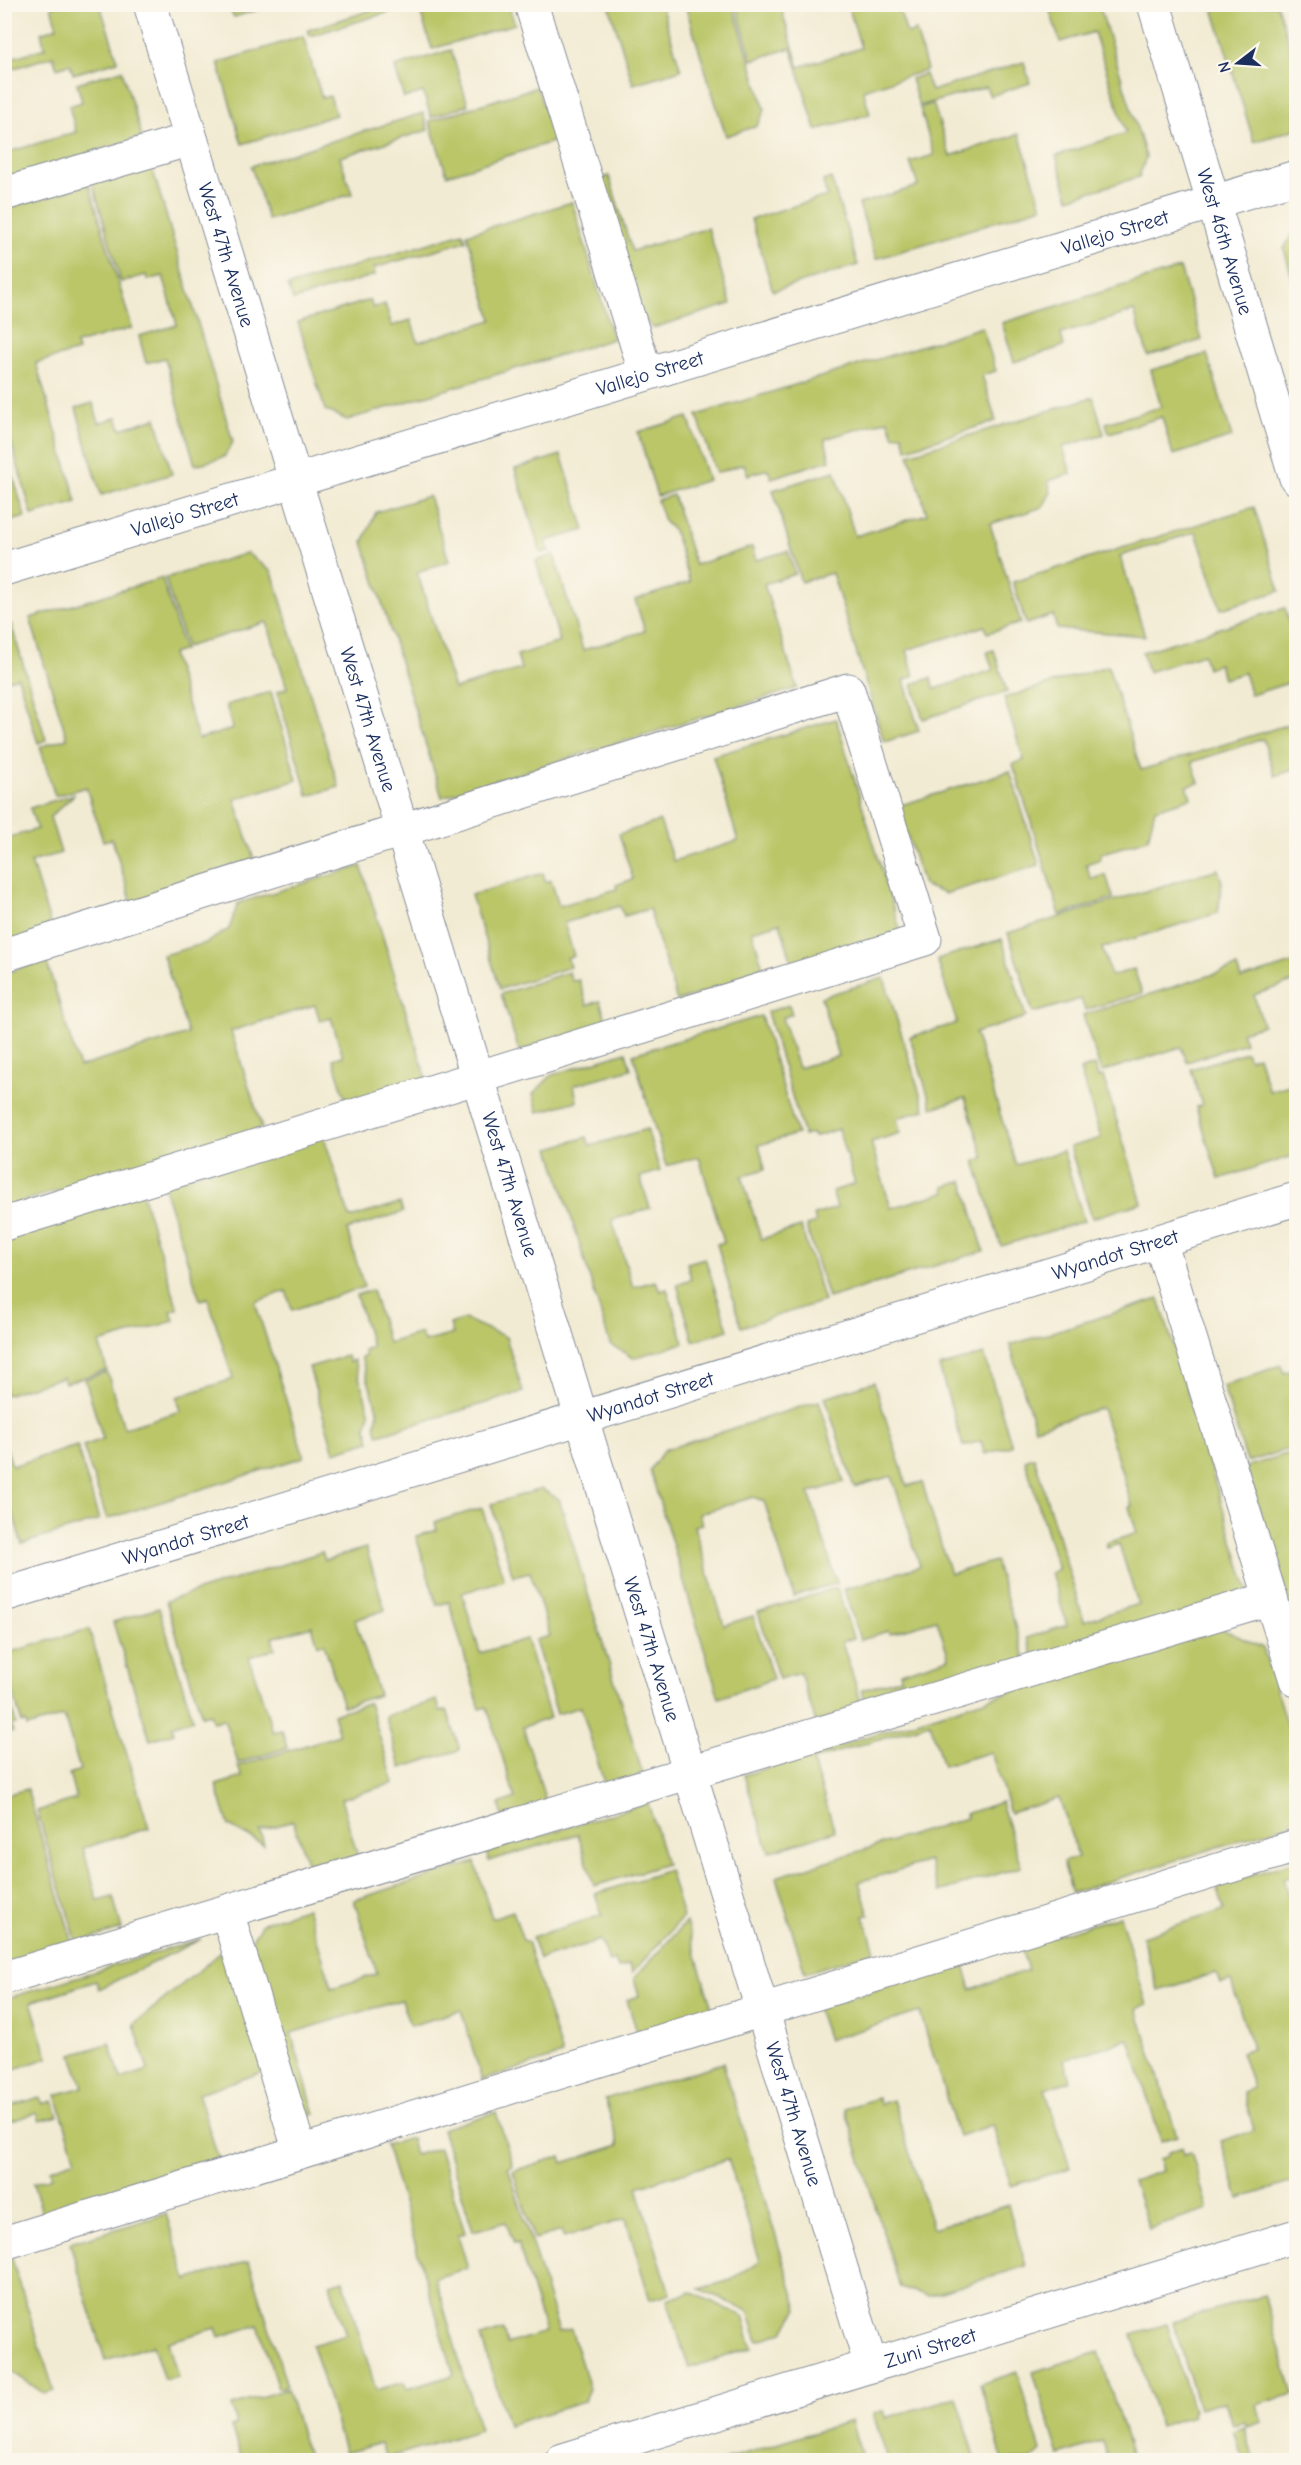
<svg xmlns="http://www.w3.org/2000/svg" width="1301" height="2465" viewBox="0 0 1301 2465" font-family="'Comic Neue',sans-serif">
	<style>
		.green { fill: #bac668; stroke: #6a7a63; stroke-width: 1.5 }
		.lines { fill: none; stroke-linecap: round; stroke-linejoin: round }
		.minor-casing { stroke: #868d98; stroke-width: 35 }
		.minor { stroke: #fff; stroke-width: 33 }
		.labels { text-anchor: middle; stroke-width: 5; stroke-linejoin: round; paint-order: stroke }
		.street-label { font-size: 20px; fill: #1b2f5e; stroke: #fbf7ec }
	</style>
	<rect width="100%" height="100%" fill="#fbf7ec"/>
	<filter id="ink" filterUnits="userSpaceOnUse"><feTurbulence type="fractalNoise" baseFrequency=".0167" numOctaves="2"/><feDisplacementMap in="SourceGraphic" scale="12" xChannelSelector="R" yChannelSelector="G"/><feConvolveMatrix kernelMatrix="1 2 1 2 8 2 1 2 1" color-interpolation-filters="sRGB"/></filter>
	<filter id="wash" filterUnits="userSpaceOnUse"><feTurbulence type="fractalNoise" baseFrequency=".008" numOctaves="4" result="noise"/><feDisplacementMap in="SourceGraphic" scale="24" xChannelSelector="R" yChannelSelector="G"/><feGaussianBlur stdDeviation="1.35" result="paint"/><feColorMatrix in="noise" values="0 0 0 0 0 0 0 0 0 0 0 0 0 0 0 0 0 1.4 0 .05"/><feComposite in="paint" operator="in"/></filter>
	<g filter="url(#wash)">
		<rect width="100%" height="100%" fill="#f2ebd3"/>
		<g class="green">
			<path d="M57,5h43l18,56 -45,13 -3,-10 -13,4 -4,-12 -48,15v-11l40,-12 -4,-15 16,-6 -6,-20z"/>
			<path d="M226,5h48l-40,12z"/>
			<path d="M388,5h24l-102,31 -2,-6z"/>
			<path d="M418,5h90l7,19 -83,25z"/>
			<path d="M609,5h52l20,65 -48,14z"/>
			<path d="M685,5h48l32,105 -8,16 -31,10z"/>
			<path d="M736,5h44l19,62 62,-19 -13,-43h50l9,29 9,-3 11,39 -64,20 7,24 -54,16 -25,-82 -39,12z"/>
			<path d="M1048,5h51l47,152 -7,20 -70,21 -13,-42 70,-23 -32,-101 -34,10z"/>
			<path d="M1212,5h65l15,49 4,-1v76l-42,13z"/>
			<path d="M303,36l19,62 8,-2 6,19 -94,29 -24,-81z"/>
			<path d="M451,50l17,55 -37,12 -8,-25 -19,6 -9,-31z"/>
			<path d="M1024,62l6,21 -40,13 -4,-9 -67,19 -8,-27 14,-5 6,17z"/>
			<path d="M122,70l20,67 -137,42v-26l71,-21 -7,-26 13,-4 -5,-19z"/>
			<path d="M537,87l18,54 -108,34 -18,-54z"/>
			<path d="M933,103l17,53 69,-22 23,73 -166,52 -17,-55 59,-18 -8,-24 24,-7 -14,-47z"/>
			<path d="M423,113l5,17 -88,27 12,37 -84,26 -17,-54z"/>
			<path d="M151,164l82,278 -9,15 -29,8 -30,-107 -19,5 -7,-27 38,-11 -14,-49 -15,4 -2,-5 -25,7 -29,-101z"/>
			<path d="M609,176l23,75 76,-23 23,76 -78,24 -18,-18 -40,-130z"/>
			<path d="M831,178l27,87 -85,26 -22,-72 76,-23 -4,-15z"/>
			<path d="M89,184l43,144 -56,16 2,7 -42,12 41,139 -45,13 -27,-94v-212z"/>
			<path d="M572,202l41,137 -266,81 -22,-10 -27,-88 72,-22 3,8 12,-4 7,22 19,-6 7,22 74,-22 -25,-86z"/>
			<path d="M1296,231v60l-12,-42 9,-17z"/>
			<path d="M463,233l3,8 -92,27 1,7 -82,25 -5,-14z"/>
			<path d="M1180,268l22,72 -54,16 -14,-45 -73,23 3,12 -50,16 -12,-39z"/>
			<path d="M982,327l14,44 -14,4 14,46 -89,28 -5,-15 -8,2 -6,-16 -63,19 5,21 -59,18 -3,-9 -20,6 -4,-11 -28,9 -19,-58z"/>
			<path d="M1207,354l25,83 -59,18 -11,-38 -53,16 -3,-10 55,-16 -10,-37z"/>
			<path d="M1093,397l11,37 -41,13 8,27 -23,7 3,11 -8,15 -53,17 31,99 -34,10 -2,-7 -78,24 7,26 -10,4 15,51 -35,11 -52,-169 -31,9 -28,-92 62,-19 20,65 72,-22 -18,-60z"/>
			<path d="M93,403l6,20 18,-6 4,12 35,-11 16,56 -71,21 -25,-87z"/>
			<path d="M688,417l20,63 -51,16 -19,-64z"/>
			<path d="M5,448l20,69 -20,6h-1z"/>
			<path d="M561,455l24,75 -39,11 3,10 -8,2 -26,-84z"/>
			<path d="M673,495l22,70 57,-18 4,13 32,-9 7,23 -31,10 33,104 -355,109 -79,-255 13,-30 53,-16 20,65 -32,11 37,117 67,-20 -4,-14 43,-13 -24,-81 18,-6 29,95 62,-19 -10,-31 55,-18 -16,-51 -10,-10 -7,-21z"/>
			<path d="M1254,507l26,84 -59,18 -25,-77 -76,24 25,80 -88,-7 -4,-14 -27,9 -13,-42z"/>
			<path d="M247,553l25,19 67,215 -31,9 -31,-104 10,-4 -20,-66 -81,25 -21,-69z"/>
			<path d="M162,578l22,72 -12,4 26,85 35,-10 -7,-24 45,-13 26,88 -62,19 22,70 -124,38 -21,-68 -9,2 -17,-54 -31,9 -15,-49 27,-9 -37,-120z"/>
			<path d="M1285,608l11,38v31l-5,5 -40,13 -7,-22 -21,6 -4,-15 -12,4 -4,-14 -55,18 -6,-20z"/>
			<path d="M11,624l35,116 -8,3 -20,-66 -13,4v-55z"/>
			<path d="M994,650l13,42 -84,27 -11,-35 19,-6 4,11 58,-19 -6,-18z"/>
			<path d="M1108,666l33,104 155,-48v47l-21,7 -12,-37 -71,23 7,21 -12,3 4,12 -36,11 -7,30 -48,15 1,5 -15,5 5,15 15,-4 7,23 -53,17 -47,-151 11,-4 -20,-62z"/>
			<path d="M836,719l65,214 -108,33 -13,-43 -28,8 13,43 -88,27 -28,-92 -25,7 -4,-10 -56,17 10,33 -7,2 3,9 -70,22 -29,-94 72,-22 3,9 5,-2 8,26 58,-17 -1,-4 17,-6 -14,-45 41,-13 13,40 65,-20 -25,-85z"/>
			<path d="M1010,771l29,94 -94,29 -22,-9 -25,-79z"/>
			<path d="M75,794l-25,23 11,36 -30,9 22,70 -49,15v-108l33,-10 -7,-21z"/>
			<path d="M361,866l66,214 -80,24 -14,-45 10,-3 -12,-38 -11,3 -5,-16 -84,26 31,97 -257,79v-234l41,-13 33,107 109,-33 -25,-79 43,-12 23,-14 9,-26z"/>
			<path d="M1218,869l4,13 -4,31 -116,35 9,28 23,-7 8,24 -57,17 -4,-11 -48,14 -25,-80z"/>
			<path d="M1002,939l24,78 -51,16 41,132 47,-14 21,70 -83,25 -26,-85 9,-3 -19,-60 -33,10 -22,-71 47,-14 -20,-64z"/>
			<path d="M1296,962v19l-42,14 9,30 -21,7 3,11 -58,19 -6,-15 -80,25 -18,-57 154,-48 4,12z"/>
			<path d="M569,972l3,9 7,-1 8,25 13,-4 7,22 -88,28 -18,-57z"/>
			<path d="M884,978l41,132 -28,8 3,15 -29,9 20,66 54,-16 -1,-5 19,-6 21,70 -156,47 -22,-72 10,-3 -2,-8 23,-7 -5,-17 23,-7 -17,-55 -24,8 -2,-4 -8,3 -37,-124 22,-7 3,9 -10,4 16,50 40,-12 -17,-59z"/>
			<path d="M761,1016l36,118 -38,11 6,24 -23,7 19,63 40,-12 23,74 -83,26 -24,-83 7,-2 -25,-85 -33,9 -33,-112z"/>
			<path d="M626,1052l5,17 -57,16 3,16 -39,11 -5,-18 19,-19z"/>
			<path d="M1246,1052l3,7 9,-3 11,35 27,-8v72l-77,24 -23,-72 6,-2 -11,-36z"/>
			<path d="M1095,1065l3,13 5,-2 39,127 -50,15 -22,-71 31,-9 -21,-68z"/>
			<path d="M647,1129l13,42 -20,6 10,31 -38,12 21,67 23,-6 4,10 7,-2 17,54 -51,15 -23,-14 -60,-196 37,-11 3,9z"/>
			<path d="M323,1134l27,84 50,-15 3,9 -56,18 17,57 -72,23 -6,-19 -31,11 49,155 -197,62 -24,-73 20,-7 -18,-60 22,-7 17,56 57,-17 -4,-14 56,-18 -25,-81 -8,2 -37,-116z"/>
			<path d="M141,1190l37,119 -7,2 3,10 -75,22 8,27 -42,13 -2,-6 -58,18v-163z"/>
			<path d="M1296,1257v37l-9,-34z"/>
			<path d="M705,1258l23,72 -35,11 -16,-57 14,-5 -4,-16z"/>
			<path d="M372,1290l16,53 33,-10 3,9 29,-8 -3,-10 15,-5 41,18 17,55 -145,43 -3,-9 3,-14 -17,-55 4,-1 -1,-6 8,-3 -16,-52z"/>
			<path d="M1159,1299l90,294 -215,66 -7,-21 40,-13 -16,-52 7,-3 -33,-110 9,-3 50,164 54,-17 -19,-60 -12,4 -1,-5 31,-10 -8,-26 3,-1 -30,-98 -67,20 -25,-83z"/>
			<path d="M984,1354l28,92 -27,8 -4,-13 -18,5 -24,-79z"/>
			<path d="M347,1356l2,6 5,-2 16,54 -4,13 4,14 -36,11 -25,-85z"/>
			<path d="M1281,1365l3,8 12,-4v78l-49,15 -24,-76z"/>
			<path d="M874,1382l33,104 15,-4 28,92 45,-13 31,100 -159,48 -5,-19 39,-12 -1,-5 49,-15 -12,-38 -48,14 -1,-3 -28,9 -16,-51 76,-23 -28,-90 -38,11 -29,-90z"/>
			<path d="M819,1401l25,81 -35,11 28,90 -43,13 -30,-95 -11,-4 -54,17 3,10 -8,2 30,99 29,-9 20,63 -54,19 -69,-228 14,-20z"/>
			<path d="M5,1443l7,23 65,-20 22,74 -77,24 -17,-56z"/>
			<path d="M1296,1451v174l-50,-158z"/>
			<path d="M541,1489l18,10 84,276 -38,11 -24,-79 -24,7 -22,-74 15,-4 -20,-64 -17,4 -22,-72z"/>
			<path d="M482,1508l22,72 -42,13 18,60 46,-14 24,79 -27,9 24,78 -43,14 -5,-15 16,-6 -28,-91 -7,2 -31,-107 -12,3 -21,-69 21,-6 -2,-8z"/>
			<path d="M366,1548l19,62 -30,10 24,75 -36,11 -19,-63 -6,2 -6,-19 -40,12 3,11 -26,8 24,75 9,-2 5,18 -49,15 -14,-44 -11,3 -3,-8 -8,2 -36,-115 156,-49 3,8z"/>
			<path d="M837,1588l16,50 -11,4 21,66 -47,14 -16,-49 -21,6 -21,-67z"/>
			<path d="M159,1608l34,111 -21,7 2,7 -24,7 -37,-118z"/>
			<path d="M1218,1627l45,21 33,107v58l-5,11 -219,69 -9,-31 15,-5 -19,-59 -49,15 -19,-61 -48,14 -13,-43 -118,37 23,71 -66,21 -25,-77z"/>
			<path d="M89,1629l60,199 -66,20 15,53 15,-4 9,32 -45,14 -40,-132 39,-12 -7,-25 11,-4 -16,-54 -37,11 -1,-5 -4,1 -17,-57 -1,-12z"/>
			<path d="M5,1685l11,39 -5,1 2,7 -8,2z"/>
			<path d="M437,1700l3,12 7,-2 13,40 -59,18 -16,-52z"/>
			<path d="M369,1703l25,80 -53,16 17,58 -48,14 -17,-50 -33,10 4,14 -35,-19 -13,-41 26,-8 -4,-11 101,-31 -6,-21z"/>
			<path d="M27,1789l46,155 -68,21v-170z"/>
			<path d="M1001,1802l20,65 -82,25 -10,-31 -70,21 10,32 -5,2 11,35 -70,22 -29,-96 190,-59 -1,-4z"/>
			<path d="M648,1803l18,61 -72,22 -16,-52 -89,27 -3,-9z"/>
			<path d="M1296,1861v14l-13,4 13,42v196l-2,1 2,8v55l-57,18 -18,-58 33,-11 -11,-38 10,-4 -12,-36 11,-4 -21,-67 -11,3 -4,-11 -58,18 -16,-55 82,-26 -7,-24z"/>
			<path d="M475,1862l17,56 21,-7 10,30h4l35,114 -80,25 -21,-70 -51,16 -9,-26 -110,33 24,81 -10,4 -54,-177 11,-18 45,-15 25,80 45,-14 -23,-74z"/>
			<path d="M669,1870l14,47 -51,56 -2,-8 -12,3 -3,-8 -6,2 -8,-22 -62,19 -7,-22 70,-22 -7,-21z"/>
			<path d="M1120,1916l27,89 -10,4 40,127 -16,5 -32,-102 -65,21 6,21 -25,8 25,79 -59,18 -18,-61 -35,11 -38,-124 -92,28 -11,-32 146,-46 8,27 57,-19 -8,-24z"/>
			<path d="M686,1922l27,90 -75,23 -11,-35 12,-4 -5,-18z"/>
			<path d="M201,1939l-102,50 -3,-8 -65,21 17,56 -43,14v-73z"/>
			<path d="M225,1949l39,123 -66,21 22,71 -176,55 -11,-36 19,-6 -2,-8 26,-9 -20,-65 27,-8 -11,-32 38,-12 11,36 27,-9 -14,-46z"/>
			<path d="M723,2063l75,246 -15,23 -25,9 -10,-30 -48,-22 31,-9 29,-19 -32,-102 -91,28 33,107 -20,6 -24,-81 -62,18 -3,-6 -27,8 -21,-68 48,-15 2,7 56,-18 -14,-46z"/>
			<path d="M40,2097l3,7 10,-3 5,15 -18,5 -3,-8 -32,10v-15z"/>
			<path d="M878,2098l2,6 13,-4 40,128 75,-23 18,61 -98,30 -28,-9 -55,-179z"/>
			<path d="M496,2112l17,54 -5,1 51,165 12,-3 18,60 -5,13 -76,23 -27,-88 22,-7 4,14 38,-12 -27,-89 -4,1 -8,-22 -33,9 -31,-102z"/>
			<path d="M411,2138l4,17 24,-7 26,85 -7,2 10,33 -33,10 45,152 -94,28 -5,-15 -36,10 -33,-108 34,-10 -16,-51 13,-4 33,110 28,-8 3,7 47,-14 -68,-230z"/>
			<path d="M1182,2147l2,7 7,-2 17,58 -59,19 -16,-48 29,-10 -3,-12 9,-3 -1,-3z"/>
			<path d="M166,2214l21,66 62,-19 38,125 -9,2 -20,-63 -39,12 -3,-9 -48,14 10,35 -14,3 -11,-35 -48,15 -35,-117z"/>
			<path d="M12,2259l42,132 -9,3 -40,-27v-106z"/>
			<path d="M691,2292l52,24 9,32 -63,20 -22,-68z"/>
			<path d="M1264,2295l29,99 -36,11 5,17 -16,5 -1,-5 -13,3 -7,-24 -26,7 -26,-86z"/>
			<path d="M1167,2324l26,86 -2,1 1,5 -32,10 -28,-92z"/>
			<path d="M1099,2352l34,108h-25l-6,-19 -43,14 -26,-83z"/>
			<path d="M1017,2372l24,79 -10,9h-28l-23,-76z"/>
			<path d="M287,2389l22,71h-67l-11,-33 6,-2 -5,-19z"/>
			<path d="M957,2397l19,63h-88l-15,-46 10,-3 2,7z"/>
			<path d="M851,2421l12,39h-139z"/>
			<path d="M1244,2427l10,33h-11l-10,-29z"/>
		</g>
	</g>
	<g filter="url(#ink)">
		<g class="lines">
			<defs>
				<g id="minor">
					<path id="s1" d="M150,4l721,2362"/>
					<path d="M531,4l115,370"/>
					<path id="s2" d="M1154,4l142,474"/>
					<path d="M4,194l187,-55"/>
					<path id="s3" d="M4,569l1292,-392"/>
					<path d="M4,955l844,-265 77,249 -921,285"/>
					<path d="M1160,1241l136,439"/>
					<path id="s4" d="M4,1595l1292,-396"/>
					<path d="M227,1912l73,240"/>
					<path d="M4,1978l1267,-380"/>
					<path d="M4,2243l1292,-397"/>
					<path id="s5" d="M563,2460l733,-224"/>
				</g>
			</defs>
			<use href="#minor" class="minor-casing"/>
			<use href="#minor" class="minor"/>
		</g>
	</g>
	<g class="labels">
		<g class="street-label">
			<text dy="7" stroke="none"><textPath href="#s3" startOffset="1161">Vallejo Street</textPath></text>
			<text dy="7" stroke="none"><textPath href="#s2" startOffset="248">West 46th Avenue</textPath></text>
			<text dy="7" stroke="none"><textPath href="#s1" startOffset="262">West 47th Avenue</textPath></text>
			<text dy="7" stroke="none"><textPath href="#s3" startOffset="675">Vallejo Street</textPath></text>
			<text dy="7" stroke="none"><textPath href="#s3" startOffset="189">Vallejo Street</textPath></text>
			<text dy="7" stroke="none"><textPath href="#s1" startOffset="748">West 47th Avenue</textPath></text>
			<text dy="7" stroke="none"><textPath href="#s1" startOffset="1234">West 47th Avenue</textPath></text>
			<text dy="7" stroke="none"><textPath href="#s4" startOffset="1162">Wyandot Street</textPath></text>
			<text dy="7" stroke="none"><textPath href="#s4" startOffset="676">Wyandot Street</textPath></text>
			<text dy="7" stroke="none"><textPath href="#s4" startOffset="190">Wyandot Street</textPath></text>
			<text dy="7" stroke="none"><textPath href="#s1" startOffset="1720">West 47th Avenue</textPath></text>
			<text dy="7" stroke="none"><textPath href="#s1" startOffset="2206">West 47th Avenue</textPath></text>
			<text dy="7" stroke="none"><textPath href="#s5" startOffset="384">Zuni Street</textPath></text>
		</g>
	</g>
	<rect width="1301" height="2465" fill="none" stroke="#fbf7ec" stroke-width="24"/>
	<g transform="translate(1238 63) rotate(253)" stroke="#fbf7ec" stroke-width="4.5" paint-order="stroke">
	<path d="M0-4.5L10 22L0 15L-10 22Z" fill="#1b2f5e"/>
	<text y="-9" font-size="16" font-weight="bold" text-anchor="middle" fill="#1b2f5e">N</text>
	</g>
</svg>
